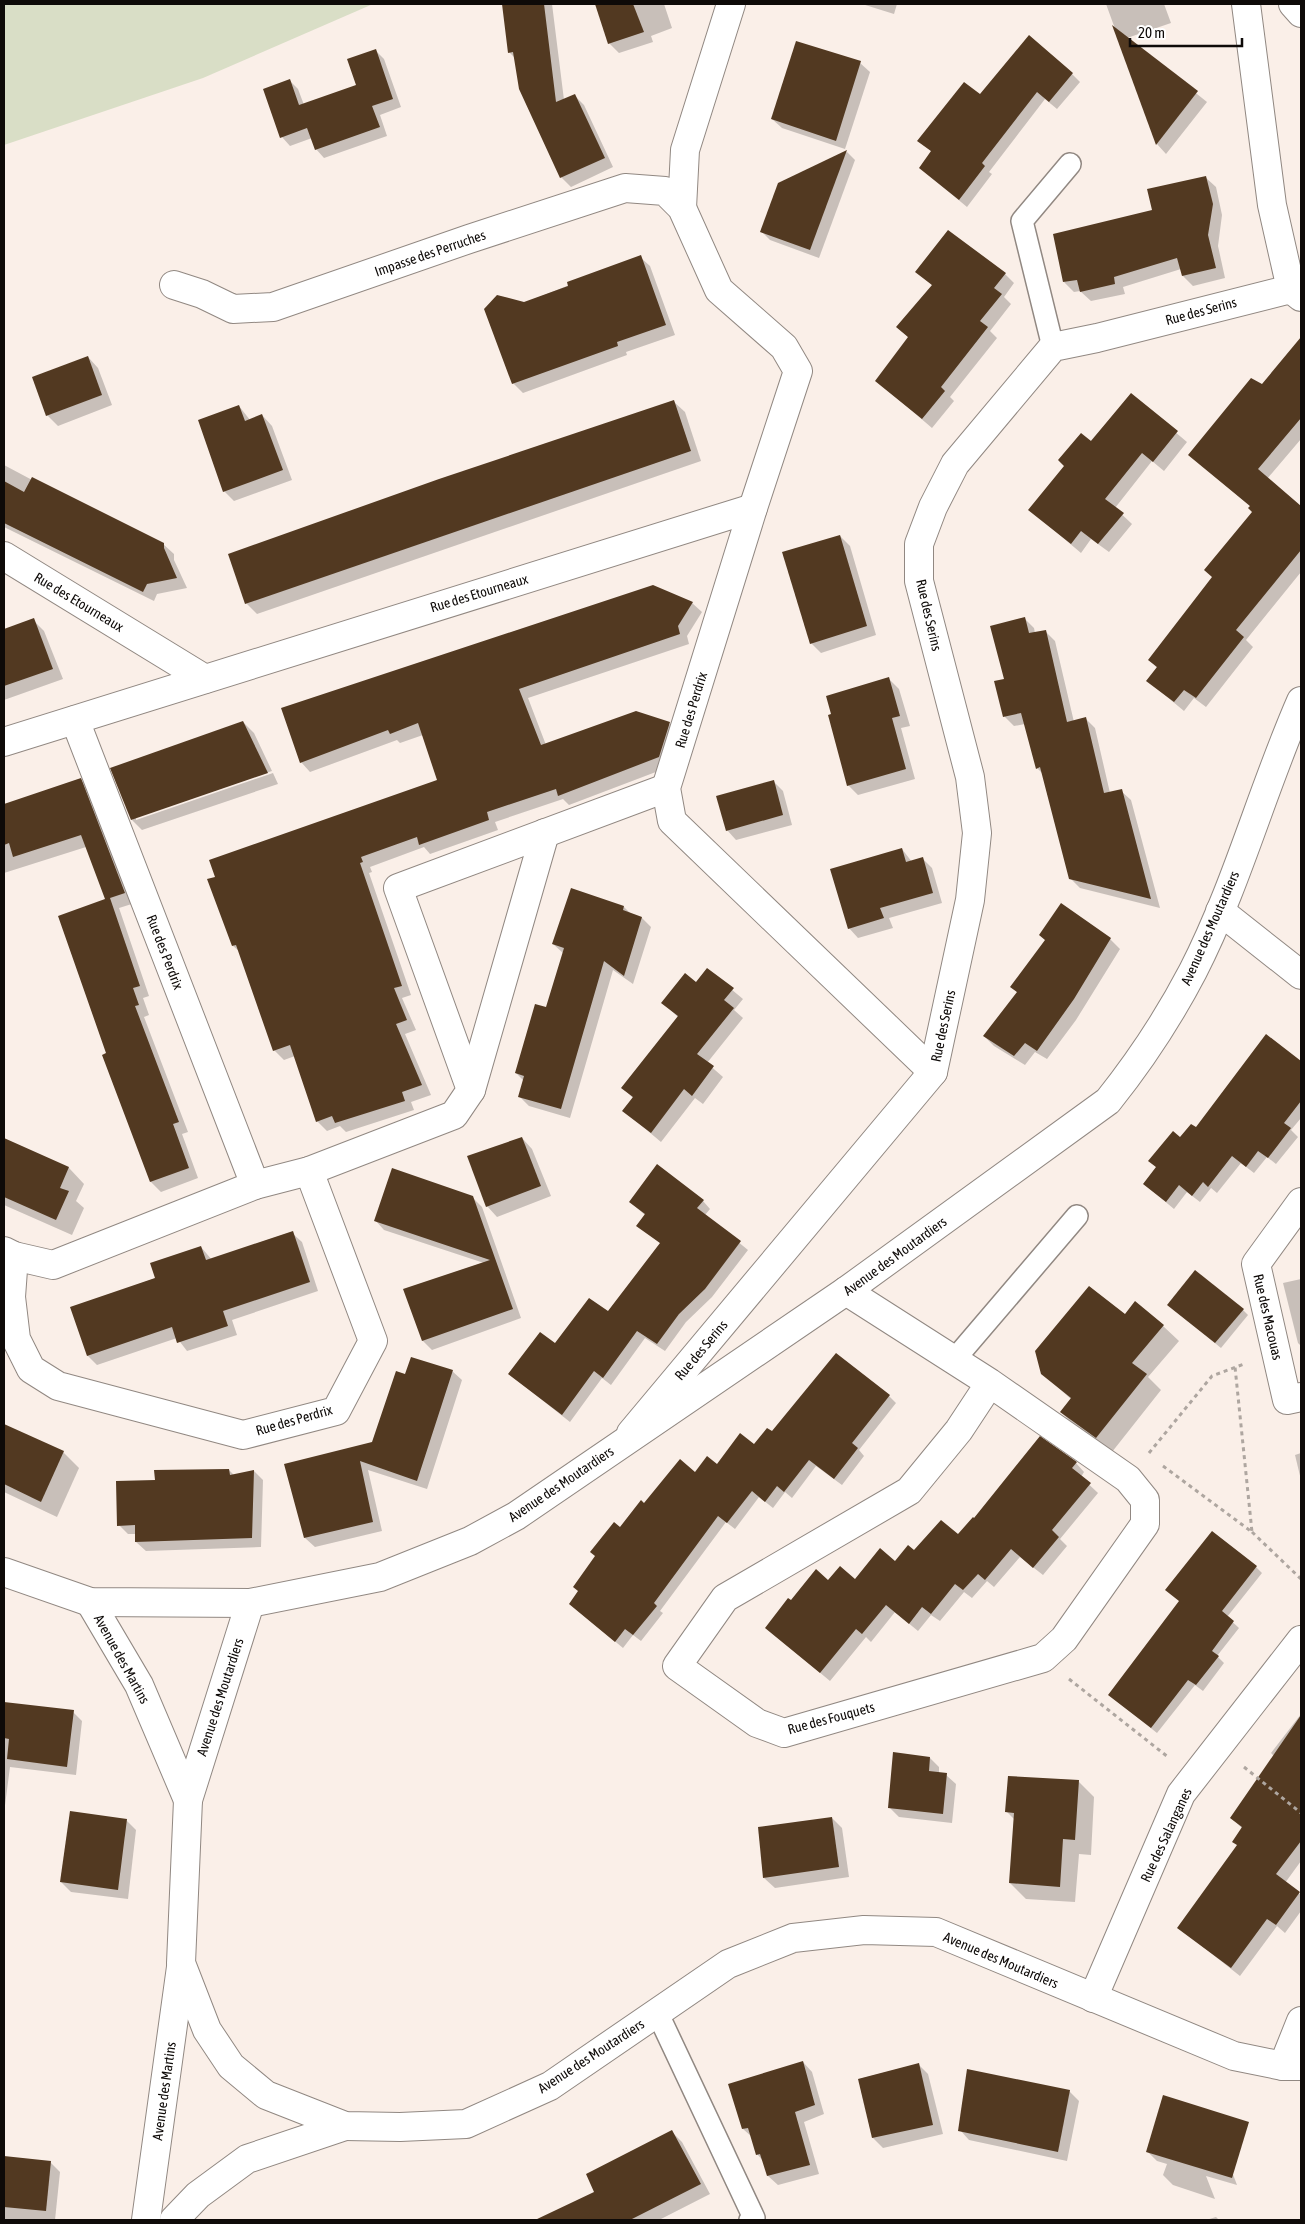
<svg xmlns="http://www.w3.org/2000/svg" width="1305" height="2224" viewBox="0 0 1305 2224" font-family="'Asap Condensed',sans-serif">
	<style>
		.green { fill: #d9dec6 }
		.shadow { fill: #0003 }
		.building { fill: #523921 }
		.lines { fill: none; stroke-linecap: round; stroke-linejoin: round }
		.lane-casing { stroke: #918882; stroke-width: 24 }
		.street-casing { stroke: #918882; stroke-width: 30 }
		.secondary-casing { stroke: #918882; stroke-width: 30 }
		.path { stroke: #aea6a0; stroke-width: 3; stroke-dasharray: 4 4; stroke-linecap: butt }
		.lane { stroke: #fff; stroke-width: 21 }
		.street { stroke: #fff; stroke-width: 28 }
		.secondary { stroke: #fff; stroke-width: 28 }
		.labels { text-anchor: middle; stroke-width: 5; stroke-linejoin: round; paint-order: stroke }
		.street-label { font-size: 14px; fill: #0e0a08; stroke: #fff }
	</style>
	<rect width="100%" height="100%" fill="#faefe8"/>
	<path class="green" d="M4,4h369l-170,74 -199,67z"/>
	<g class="shadow">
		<path d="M503,4h49l12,96 10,-5 10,10 29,62 -42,20 -10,-10 -45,-118 -7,-7z"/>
		<path d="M596,4h68l8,24 -21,8 2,6 -34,11 -10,-10z"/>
		<path d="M862,4h35l-3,10z"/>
		<path d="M1106,4h58l7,19 -44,15 80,64 -41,52 -9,-10z"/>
		<path d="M376,51l8,8 17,48 -21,8 7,21 -63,22 -8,-9 -4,-11 -22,8 -8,-9 8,-56 8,8 6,16 54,-20z"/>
		<path d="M860,63l10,9 -25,77 -63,-21 -10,-9z"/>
		<path d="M1072,74l8,8 -23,27 -12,-10 -56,73 3,2 -25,33 -47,-39 12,-16 -13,-11 61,-45z"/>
		<path d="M847,152l8,8 -36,98 -49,-18 -8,-8 17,-48z"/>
		<path d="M1205,177l11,10 6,28 -4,31 7,32 -32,8 -10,-10 -2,-7 -58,18 2,7 -34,7 -11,-10 -6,1 -10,-10 89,-71z"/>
		<path d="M640,257l10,9 25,69 -49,17 1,3 -104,38 -10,-10 11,-80z"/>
		<path d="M917,272l88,2 9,9 -10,14 7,7 -21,27 7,7 -47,59 4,4 -22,27 -55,-47 32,-43 -11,-11 35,-41z"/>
		<path d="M1291,351l10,9v79l-34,40 34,30v63l-55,68 7,7 -47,60 -12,-9 -10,13 -36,-30 9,-13 -7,-8 63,-82 41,-66 -3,-5 -61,-52 72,-70z"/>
		<path d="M88,357l10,11 14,37 -54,21 -11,-11z"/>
		<path d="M1131,395l56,47 -23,29 -12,-10 -37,47 17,16 -23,28 -18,-13 -10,14 -51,-43z"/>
		<path d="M674,402l11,10 16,49 -444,153 -11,-11z"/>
		<path d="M239,406l11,14 12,-5 10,11 20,54 -58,21 -10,-10z"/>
		<path d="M4,465l77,41 82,38 11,10v6l13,28 -30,6 -3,7 -150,-74z"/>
		<path d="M840,536l10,10 26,89 -55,18 -10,-10z"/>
		<path d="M692,603l10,9 -15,24 2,8 -161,54 18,47 123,-21 10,9 -10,34 -100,38 -6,-6 -68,23 3,8 -68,24 -6,-7 -54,20 2,5 -3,1 42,122 -9,3 14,32 -11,4 26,61 -20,7 3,8 -68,22 -6,-6 -13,5 -10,-10 -22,-65 -11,4 -10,-10 -35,-99 -6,-5 206,-165 -16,-46 -23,8 -3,-3 -87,32 -9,-10z"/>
		<path d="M1024,618l10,10 1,5 10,-2 10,10 19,81 12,-3 9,9 15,65 11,-2 10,9 29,108 -80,-20 -10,-10 -26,-103 -7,-7 -12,-44 -11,2 -9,-9 -9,-35 10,-2z"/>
		<path d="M33,620l11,11 19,48 -59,21v-70z"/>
		<path d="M889,679l10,10 11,37 -9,2 14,51 -57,16 -10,-10z"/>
		<path d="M243,722l11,11 18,38 -136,46v3l137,-47 5,11 -136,46 -10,-10z"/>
		<path d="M80,779l10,10 45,114 -16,5 30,88 -6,2 6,17 -5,2 44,115 -6,2 16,44 -37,14 -10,-10 -43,-128 -2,-154 -20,-53 -82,26v-68z"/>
		<path d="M774,782l9,9 9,34 -56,15 -9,-10z"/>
		<path d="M902,849l10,13 10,-4 10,10 10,35 -53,15 4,10 -35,10 -9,-10z"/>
		<path d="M624,907l7,7 11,4 9,9 -18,57 -20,-14 -43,148 -41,-12 -10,-10 5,-15 -8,-8 31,-64 16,-56 -10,-9z"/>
		<path d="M1110,939l10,10 -44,71 -29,39 -12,-7 -10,13 -31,-19 -10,-10 34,-43 -7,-6z"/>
		<path d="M707,969l36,30 -9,11 9,8 -36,45 16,14 -20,27 -8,-6 -34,44 -37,-31 9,-13 -10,-10 55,-71 -15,-14 33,-20z"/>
		<path d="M1266,1036l35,27v55l-10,12 7,7 -22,27 -9,-7 -13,16 -13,-10 -24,30 -6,-5 -11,14 -13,-10 -13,17 -30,-25 13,-16 -7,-7 46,-32z"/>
		<path d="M522,1138l10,11 19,47 -54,21 -10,-11z"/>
		<path d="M4,1139l65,29 15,16 -8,17 8,7 -12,27 -68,-30z"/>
		<path d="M472,1197l10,10 39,111 -89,32 -9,-9 -18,-51 79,-27 -100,-33 -9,-10z"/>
		<path d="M703,1201l7,8 -5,6 43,35 -36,47 -26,25 -21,29 -20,-13 -34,47 -9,-7 -32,44 -61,-48 99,-62 53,-68 -23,-19 7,-10 -15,-13z"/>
		<path d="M292,1233l10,9 16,49 -86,29 5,15 -50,16 -10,-13 -80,27 -9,-9 -16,-48 84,-30 45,-31 11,13z"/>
		<path d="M1301,1279v67l-3,-3 -15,-60z"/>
		<path d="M1174,1310h69l5,5 -27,33z"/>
		<path d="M1126,1315l37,11 16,15 -31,36 13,13 -49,62 -35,-24 -16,-16 11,-12 -30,-27z"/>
		<path d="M452,1371l10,9 -35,109 -59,-19 14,61 -67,16 -10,-9 68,-95 33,-67z"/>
		<path d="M889,1396l7,7 -37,47 5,6 -22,29 -26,-19 -24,32 -7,-6 -12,16 -14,-11 -24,32 -9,-7 -66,89 3,2 -22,28 -8,-6 -10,13 -46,-38 43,-81 24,-25 52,-30 21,-8 37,-20 18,-13z"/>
		<path d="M4,1425l59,27 16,16 -22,49 -53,-25z"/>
		<path d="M1301,1453v27l-6,-25z"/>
		<path d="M1076,1463l8,9 -3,5 17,16 -38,46 7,7 -24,29 -23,-18 -26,30 -7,-6 -15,17 -8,-6 -24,29 -9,-6 -13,16 -23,-19 -24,30 -5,-5 -36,44 -64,-53 25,-26 38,-20 26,-1 59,-29 44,-16 16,-16z"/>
		<path d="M229,1470l5,5 20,-4 9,9 -2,67 -115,4 -10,-9v-8h-8l-9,-9 37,-44z"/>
		<path d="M1256,1567l6,6 -35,44 12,11 -22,28 7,7 -21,28 -8,-6 -38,48 -48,-38z"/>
		<path d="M4,1704l69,8 9,9 -6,54 -66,-8 -6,46z"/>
		<path d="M1301,1714v147l-16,22 16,12v16l-16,22 -8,-7 -37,50 -61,-48 59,-82 5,-17 -12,-11 43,-62 -3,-3z"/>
		<path d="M930,1758l9,9v7l7,1 10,9 -4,39 -53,-6 -10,-10z"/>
		<path d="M1078,1781l16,16 -3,58 -12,-1 -4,48 -49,-3 -16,-16 4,-64 -8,-8z"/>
		<path d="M832,1818l10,10 7,49 -74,11 -11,-10z"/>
		<path d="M126,1820l10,10 -8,69 -57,-7 -10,-10z"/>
		<path d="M803,2062l9,10 12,42 -20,8 15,52 -41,11 -10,-9 -4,-14 -7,-8 -5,-17 -9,-8z"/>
		<path d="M918,2064l10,10 15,60 -60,14 -10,-10 -14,-59z"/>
		<path d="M1069,2091l10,10 -12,60 -98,-21 -9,-10z"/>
		<path d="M1212,2119l25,66 -31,-9 9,23 -42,-14 -10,-10 4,-11 -10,-3 -10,-10z"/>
		<path d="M672,2132l10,10 28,52 -51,26h-122l59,-27z"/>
		<path d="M4,2158l46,4 10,10 -5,48h-51z"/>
		<path d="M1216,2217l3,3h-13z"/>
	</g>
	<g class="building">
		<path d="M502,4h42l12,98 19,-8 30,64 -45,20 -41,-89 -6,-37 -5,1z"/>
		<path d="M595,4h38l11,28 -36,12z"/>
		<path d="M1112,25l86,66 -42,54z"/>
		<path d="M1029,35l44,38 -24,29 -12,-10 -55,71 3,3 -26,34 -40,-32 12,-17 -14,-10 47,-59 16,12z"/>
		<path d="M796,41l65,20 -25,80 -65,-22z"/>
		<path d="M376,49l17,50 -21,7 8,21 -65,23 -8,-22 -27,10 -17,-49 27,-10 9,26 57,-20 -9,-26z"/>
		<path d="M847,150l-37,100 -50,-18 18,-49z"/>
		<path d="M1206,176l7,28 -5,31 8,33 -34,8 -5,-18 -63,19 1,7 -35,8 -3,-12 -14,2 -10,-48 99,-24 -5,-21z"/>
		<path d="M948,230l58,43 -12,15 8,6 -22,27 8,6 -47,60 4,4 -23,28 -47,-38 33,-44 -12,-10 36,-42 -17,-13z"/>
		<path d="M641,255l25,70 -49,17 1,4 -106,38 -28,-75 13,-14 27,7 44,-16 -1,-4z"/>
		<path d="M1301,337v81l-43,51 43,37v44l-65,80 8,7 -48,61 -12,-8 -10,12 -28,-21 11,-14 -9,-7 64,-83 -8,-7 48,-58 -4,-4 2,-2 -62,-51 63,-77 11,6z"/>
		<path d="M88,356l14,39 -56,21 -14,-39z"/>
		<path d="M1131,393l47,38 -25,31 -11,-9 -37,46 19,14 -26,31 -17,-13 -10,13 -43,-34 36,-44 -6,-6 23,-27 10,8z"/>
		<path d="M674,400l17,51 -446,153 -17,-50 211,-75z"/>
		<path d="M239,405l6,16 17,-7 21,56 -60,22 -25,-72z"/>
		<path d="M32,477l132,66v5l13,30 -30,6 -4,8 -139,-69v-42l20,11z"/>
		<path d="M840,535l27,91 -57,18 -28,-92z"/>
		<path d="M653,585l40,17 -15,24 2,8 -161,55 22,56 95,-34 34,11 -11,35 -101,39 -2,-7 -69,23 2,8 -70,25 -2,-8 -56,20 2,5 -3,1 42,123 -8,2 13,32 -11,4 26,61 -20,7 3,9 -70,22 -3,-7 -16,6 -26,-77 -17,6 -37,-106 -4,1 -25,-67 8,-2 -6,-17 228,-80 -19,-57 -28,11 -2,-4 -88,33 -19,-55z"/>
		<path d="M1025,617l4,16 17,-3 21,92 19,-5 18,76 18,-4 29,110 -82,-20 -29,-112 -4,2 -15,-56 -18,4 -9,-36 10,-2 -14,-53z"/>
		<path d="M34,618l19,51 -49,17v-57z"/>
		<path d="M889,677l11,39 -8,2 14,51 -59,17 -19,-71 3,-1 -5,-18z"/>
		<path d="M243,721l25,52 -137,47 -21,-52z"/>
		<path d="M81,778l44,115 -15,5 30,88 -7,2 6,17 -4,1 44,116 -6,2 16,44 -39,14 -48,-127 4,-2 -48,-137 47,-17 -24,-64 -68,22 -4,-14 -5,2v-41z"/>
		<path d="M774,780l9,35 -57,16 -10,-35z"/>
		<path d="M902,848l4,14 17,-5 10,36 -53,15 4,10 -36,11 -18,-60z"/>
		<path d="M571,888l53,18 -1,4 19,7 -18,59 -20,-15 -43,148 -43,-12 6,-21 -9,-3 20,-69 11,3 18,-59 -12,-4z"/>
		<path d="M1061,903l50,35 -37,61 -37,52 -12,-8 -11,13 -31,-20 34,-44 -7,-5 35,-47 -6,-5z"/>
		<path d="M707,968l27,20 -10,12 10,8 -37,46 17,12 -22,30 -8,-7 -33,44 -29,-22 11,-14 -12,-9 57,-72 -17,-13 24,-30 11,9z"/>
		<path d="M1266,1034l35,27v40l-17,22 7,5 -23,30 -10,-7 -12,16 -14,-11 -24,31 -5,-5 -11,14 -13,-11 -13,17 -23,-18 13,-17 -8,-6 25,-30 7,6 11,-13 5,3z"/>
		<path d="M522,1137l19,49 -55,21 -19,-51z"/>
		<path d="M4,1138l65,29 -9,21 9,3 -13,29 -52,-23z"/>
		<path d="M657,1164l47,36 -7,8 44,33 -36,48 -26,25 -22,30 -20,-13 -34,47 -9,-7 -32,44 -54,-41 32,-42 15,11 34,-45 19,13 52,-68 -24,-17 9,-12 -16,-12z"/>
		<path d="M392,1168l81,28 40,113 -91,32 -19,-52 87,-29 -116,-39z"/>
		<path d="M293,1231l17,51 -87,29 5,15 -51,17 -5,-16 -85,29 -17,-49 85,-29 -5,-15 51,-17 5,14z"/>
		<path d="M1195,1270l49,39 -29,34 -48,-38z"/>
		<path d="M1089,1286l36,28 10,-13 29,24 -32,38 15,11 -51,64 -36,-26 11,-14 -30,-24 -6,-23z"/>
		<path d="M836,1353l54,42 -38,48 6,5 -24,31 -25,-19 -25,32 -7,-6 -12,16 -13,-11 -25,32 -9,-7 -64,87 3,3 -24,29 -8,-6 -10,13 -46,-38 9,-13 -5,-4 22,-31 -5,-4 24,-30 6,5 21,-27 3,3 36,-44 15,13 12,-16 10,8 23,-31 14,11 13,-16 5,3z"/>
		<path d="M411,1357l42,13 -36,111 -57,-20 13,61 -69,16 -20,-74 88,-22 24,-71 9,3z"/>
		<path d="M4,1424l60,27 -23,51 -37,-18z"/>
		<path d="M1040,1436l37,26 -5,6 19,15 -39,47 7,7 -26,31 -22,-19 -26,31 -7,-6 -15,16 -8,-6 -24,30 -9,-7 -13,17 -23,-19 -24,29 -6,-5 -36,44 -55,-45 23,-30 3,2 25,-31 12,11 12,-14 15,13 25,-31 15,13 13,-16 6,5 27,-30 17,14 15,-17 1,1z"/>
		<path d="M229,1469l1,6 24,-5 -2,68 -117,4v-17l-18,1 -1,-45 39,-1 -1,-10z"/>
		<path d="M1212,1531l45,35 -35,45 12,10 -22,30 7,5 -23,29 -8,-5 -37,48 -43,-33 71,-94 -14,-11z"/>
		<path d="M4,1702l70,8 -7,57 -60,-8 2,-20 -5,-1z"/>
		<path d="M1301,1715v126l-25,33 24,18 -24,33 -9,-6 -36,49 -54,-40 60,-83 -5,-3 10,-15 -12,-9z"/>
		<path d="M893,1752l37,5 -1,14 18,2 -4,41 -55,-6z"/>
		<path d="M1008,1776l71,4 -4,60 -12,-1 -3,48 -51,-4 5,-70 -9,-1z"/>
		<path d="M70,1811l57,8 -9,71 -58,-8z"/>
		<path d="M832,1817l7,50 -76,11 -5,-51z"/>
		<path d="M803,2061l12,44 -20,7 15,53 -43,11 -7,-22 -4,1 -8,-27 -6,1 -14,-45z"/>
		<path d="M919,2063l14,62 -61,13 -14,-59z"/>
		<path d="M967,2069l103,21 -12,62 -100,-21z"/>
		<path d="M1163,2095l86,27 -17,56 -86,-26z"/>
		<path d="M672,2130l29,54 -71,36h-95l59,-28 -8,-18z"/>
		<path d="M4,2156l47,5 -5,50 -42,-4z"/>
	</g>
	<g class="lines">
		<defs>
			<g id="lane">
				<path d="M1053,347l-31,-126 48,-57"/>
				<path d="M954,1360l123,-144"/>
				<path d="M657,2012l97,206 -4,2"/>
			</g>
			<g id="street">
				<path d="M1246,4l26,201 19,84"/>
				<path d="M1293,4l8,9"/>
				<path d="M682,208l3,-58 46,-146"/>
				<path d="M174,285l28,9 31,15 40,-2 196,-68 156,-51 40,3 17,17 37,82 65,57 14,24 -45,137 -87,280 6,33 261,251"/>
				<path d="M4,556l201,123"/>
				<path d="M4,742l749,-234"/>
				<path d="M1220,911l81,64"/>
				<path d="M471,1090l74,-257"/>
				<path d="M255,1185l54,-14 145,-56 17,-25 -73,-202 268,-100"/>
				<path d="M1301,1202l-45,62 31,136 14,-3"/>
				<path d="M4,1251l10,5 39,9 202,-80 -180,-465"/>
				<path d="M14,1256l-3,41 5,42 15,30 27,17 185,49 93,-24 37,-70 -64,-170"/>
				<path d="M846,1291l144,92 138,96 17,21v24l-81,115 -21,19 -259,75 -27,-10 -80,-57 48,-68 184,-107 50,-61 31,-47"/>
				<path d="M631,1433l302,-361 37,-172 7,-67 -7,-56 -51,-196v-37l14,-37 22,-43 98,-117 44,-9 194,-49 10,8"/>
				<path d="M1093,1998l88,-204 120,-154"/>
				<path d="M1283,2066l18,-45"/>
			</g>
			<g id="secondary">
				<path d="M4,1572l86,30 160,1 130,-26 90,-36 46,-25 330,-225 262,-190c32,-40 61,-84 85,-130 44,-86 69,-181 108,-270"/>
				<path d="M90,1602l49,83 49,115"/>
				<path d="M250,1603l-62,197 -7,163 26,67 24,36 35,29 79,31 55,1 66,-3 84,-38 178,-122 65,-26 71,-8 72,2 298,124 49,10h18"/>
				<path d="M146,2220l35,-253"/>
				<path d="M174,2220l24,-25 49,-36 98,-33"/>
			</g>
		</defs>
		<use href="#lane" class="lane-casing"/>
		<use href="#street" class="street-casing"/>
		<use href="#secondary" class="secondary-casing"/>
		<g class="path">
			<path d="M1149,1453l63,-77 32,-12"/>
			<path d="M1163,1466l89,66 -17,-165"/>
			<path d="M1252,1532l49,47"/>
			<path d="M1069,1679l99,78"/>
			<path d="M1244,1767l57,46"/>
		</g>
		<use href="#lane" class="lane"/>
		<use href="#street" class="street"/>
		<use href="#secondary" class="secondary"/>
	</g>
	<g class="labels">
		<g class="street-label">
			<text transform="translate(430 253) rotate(-19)" y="5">Impasse des Perruches</text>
			<text transform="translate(1201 311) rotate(-15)" y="5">Rue des Serins</text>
			<text transform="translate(479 593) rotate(-17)" y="5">Rue des Etourneaux</text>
			<text transform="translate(79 602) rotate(31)" y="5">Rue des Etourneaux</text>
			<text transform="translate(929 615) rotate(77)" y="5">Rue des Serins</text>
			<text transform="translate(691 710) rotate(-73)" y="5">Rue des Perdrix</text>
			<text transform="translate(1210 928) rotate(-66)" y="5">Avenue des Moutardiers</text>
			<text transform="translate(165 952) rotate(69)" y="5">Rue des Perdrix</text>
			<text transform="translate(943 1026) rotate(-78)" y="5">Rue des Serins</text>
			<text transform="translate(895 1256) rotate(-36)" y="5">Avenue des Moutardiers</text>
			<text transform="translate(1268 1317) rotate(77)" y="5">Rue des Macouas</text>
			<text transform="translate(701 1350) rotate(-50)" y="5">Rue des Serins</text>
			<text transform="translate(294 1420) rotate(-16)" y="5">Rue des Perdrix</text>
			<text transform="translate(561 1484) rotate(-34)" y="5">Avenue des Moutardiers</text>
			<text transform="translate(122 1659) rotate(61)" y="5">Avenue des Martins</text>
			<text transform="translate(220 1697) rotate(-72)" y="5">Avenue des Moutardiers</text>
			<text transform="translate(831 1718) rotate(-15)" y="5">Rue des Fouquets</text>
			<text transform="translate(1166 1835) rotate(-65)" y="5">Rue des Salanganes</text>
			<text transform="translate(1001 1960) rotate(23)" y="5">Avenue des Moutardiers</text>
			<text transform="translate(591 2056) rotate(-33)" y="5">Avenue des Moutardiers</text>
			<text transform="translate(164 2091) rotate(-82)" y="5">Avenue des Martins</text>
		</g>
	</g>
	<rect width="1305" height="2224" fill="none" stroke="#0e0a08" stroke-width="10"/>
	<path d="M1130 38v8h112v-8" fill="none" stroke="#0e0a08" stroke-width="2.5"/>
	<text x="1138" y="38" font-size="15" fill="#0e0a08" stroke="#ffffff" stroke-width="4" paint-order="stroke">20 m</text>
</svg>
